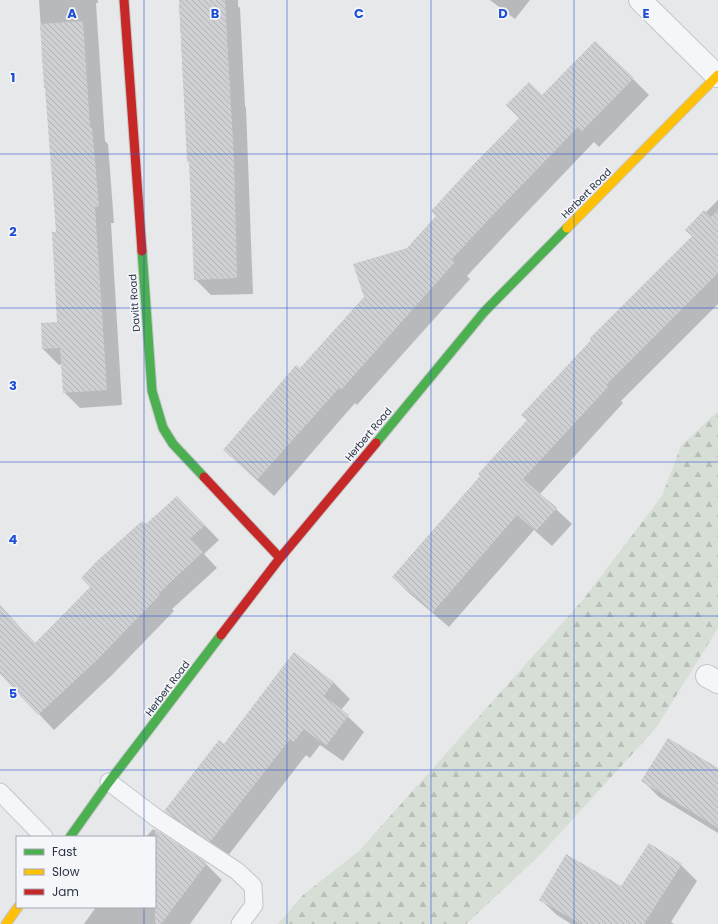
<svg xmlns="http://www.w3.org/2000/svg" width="718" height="924" viewBox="0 0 718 924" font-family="Poppins,sans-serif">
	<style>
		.forest { fill: url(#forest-firs) }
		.shadow { fill: #0003 }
		.building { fill: url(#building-back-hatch) }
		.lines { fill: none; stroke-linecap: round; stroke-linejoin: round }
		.lane-casing { stroke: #c4c6c8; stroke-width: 19 }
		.street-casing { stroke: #c4c6c8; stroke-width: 24 }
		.fast-casing { stroke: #c4c6c8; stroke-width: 11 }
		.slow-casing { stroke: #c4c6c8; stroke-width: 11 }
		.jam-casing { stroke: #c4c6c8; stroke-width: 11 }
		.lane { stroke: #f5f6f7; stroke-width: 17 }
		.street { stroke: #f5f6f7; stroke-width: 22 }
		.fast { stroke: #4caf50; stroke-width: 9 }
		.slow { stroke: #ffc107; stroke-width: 9 }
		.jam { stroke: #c62828; stroke-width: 9 }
		.grid { fill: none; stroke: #1d4ed8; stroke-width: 1; stroke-opacity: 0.55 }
		.labels { text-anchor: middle; stroke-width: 3.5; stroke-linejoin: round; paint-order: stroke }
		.street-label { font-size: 10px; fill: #2b3445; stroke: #f4f6f9 }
		.grid-label { font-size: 13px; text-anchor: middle; font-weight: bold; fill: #1d4ed8; stroke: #f4f6f9; stroke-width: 3.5; stroke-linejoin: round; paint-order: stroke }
	</style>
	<defs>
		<pattern id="forest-firs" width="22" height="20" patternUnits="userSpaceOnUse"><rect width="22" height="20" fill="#d6ded6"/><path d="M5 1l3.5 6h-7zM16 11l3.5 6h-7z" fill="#b8bfb9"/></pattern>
		<pattern id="building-back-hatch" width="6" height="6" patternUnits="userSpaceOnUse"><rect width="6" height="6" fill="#ced0d3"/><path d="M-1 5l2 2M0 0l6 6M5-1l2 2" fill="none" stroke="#b1b3b6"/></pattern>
	</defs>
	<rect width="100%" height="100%" fill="#e6e8ea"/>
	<path class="forest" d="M718,411v217l-62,100 -116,127 -74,69h-188l25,-29 56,-44 223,-250 80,-105 19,-50z"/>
	<g class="shadow">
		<path d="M39,0h59v3h-2l9,138 3,3 6,79h-3l11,182 -42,3 -16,-16 -2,-28 -3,1 -16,-16 15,-26 -1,-90 -11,-144 -1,-1z"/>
		<path d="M179,0h59v6l2,2 5,98 1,2 7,186 -42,1 -16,-16 -4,-115 -3,-2z"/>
		<path d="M490,0h40l-15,19z"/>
		<path d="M633,79l16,16 -50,52 -5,-5 -86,90 -41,44 3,3 -113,126 -2,-2 -81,93 -50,-46 76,-80 242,-273z"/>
		<path d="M718,200v104l-97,97 2,2 -83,91 32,30 -20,22 -18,-16 -85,97 -40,-34 -16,-16 300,-341 12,-23z"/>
		<path d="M192,512l27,28 -15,14 13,14 -45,41 2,2 -62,64 -58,55 -54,-57v-45l26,5 10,11 55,-57 55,-61z"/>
		<path d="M295,653l39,30 16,16 -9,11 23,22 -21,29 -23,-16 -10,13 -4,-3 -79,102 -46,-30 -15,-16 58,-65z"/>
		<path d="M718,770v63l-59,-36 -16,-16z"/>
		<path d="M153,829l53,35 16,16 -32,44h-106l12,-17h59v-70h-9z"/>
		<path d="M681,865l16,16 -26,41 3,2h-103l-14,-9 -16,-15 81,-12z"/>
	</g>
	<g class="building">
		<path d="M179,0h46l9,160 3,118 -43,2 -5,-118h-2z"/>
		<path d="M83,21l7,106h2l7,80h-4l12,183 -44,3 -3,-45 -18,1 -1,-26 16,-1 -5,-90h4l-11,-144h-1l-4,-64z"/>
		<path d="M595,41l39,37 -52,53 -4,-4 -86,89 -40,43 3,3 -114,128 -2,-2 -82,92 -34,-30 73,-85 4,3 64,-71 -11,-33 54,-16 29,-32 -5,-5 43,-47 45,-46 -13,-13 23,-23 13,13z"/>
		<path d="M704,210l7,7 7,-7v63l-112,112 2,2 -85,92 34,29 -21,23 -19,-16 -84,97 -41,-35 88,-101 -2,-2 49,-54 -6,-5 70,-75 -1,-2 102,-102 -7,-6z"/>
		<path d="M177,496l28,29 -15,14 13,13 -45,42 2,1 -63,65 -59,55 -38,-41v-69l35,38 55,-56 -9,-9 16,-17 45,-40 4,3z"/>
		<path d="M294,652l40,30 -10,14 25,19 -23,31 -22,-17 -10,13 -4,-3 -80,103 -46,-31 55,-71 5,4z"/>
		<path d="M668,738l50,30v60l-77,-47z"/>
		<path d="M155,829l52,34 -46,61h-6z"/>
		<path d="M649,843l33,21 -38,60h-63l-42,-24 27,-46 55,32z"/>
	</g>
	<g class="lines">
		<defs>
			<g id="lane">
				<path d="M109,782l49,37 79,52 16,15 1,19 -14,19"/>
				<path d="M0,792l44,45"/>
			</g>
			<g id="street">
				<path d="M640,0l77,76"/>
				<path d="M707,676l11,6"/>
			</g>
			<g id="fast">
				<path d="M142,251l10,140 11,37 10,16 31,33"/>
				<path d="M376,443l108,-131 83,-84"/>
				<path d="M70,837l39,-55 112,-147"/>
			</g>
			<g id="slow">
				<path d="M567,228l151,-153"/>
				<path d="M6,924l12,-17"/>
			</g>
			<g id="jam">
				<path d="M124,0l18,251"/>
				<path d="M204,477l76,81"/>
				<path d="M221,635l59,-77 96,-115"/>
			</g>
		</defs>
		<use href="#lane" class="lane-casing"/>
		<use href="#street" class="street-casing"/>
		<use href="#fast" class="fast-casing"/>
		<use href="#slow" class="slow-casing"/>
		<use href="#jam" class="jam-casing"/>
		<use href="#lane" class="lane"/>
		<use href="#street" class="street"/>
		<use href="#fast" class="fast"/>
		<use href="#slow" class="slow"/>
		<use href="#jam" class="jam"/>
	</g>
	<path class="grid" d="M144,0v837M287,0v924M431,0v924M574,0v924M0,154h718M0,308h718M0,462h718M0,616h718M0,770h718M144,907v17"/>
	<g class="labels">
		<g class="street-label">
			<text transform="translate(586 193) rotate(-45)" y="4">Herbert Road</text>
			<text transform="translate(134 303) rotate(-94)" y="4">Davitt Road</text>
			<text transform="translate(368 434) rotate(-50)" y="4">Herbert Road</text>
			<text transform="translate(167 688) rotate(-53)" y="4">Herbert Road</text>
		</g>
	</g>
	<g class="grid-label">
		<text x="72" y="18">A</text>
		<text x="215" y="18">B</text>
		<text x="359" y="18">C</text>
		<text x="503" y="18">D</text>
		<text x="646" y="18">E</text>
		<text x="13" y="82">1</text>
		<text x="13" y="236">2</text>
		<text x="13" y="390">3</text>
		<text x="13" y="544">4</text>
		<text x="13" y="698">5</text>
	</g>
	<rect x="16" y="836" width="140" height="72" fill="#f4f6f9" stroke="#a4a8b1"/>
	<rect x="24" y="849" width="20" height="6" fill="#4caf50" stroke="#a4a8b1"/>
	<text x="52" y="856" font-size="12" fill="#2b3445">Fast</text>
	<rect x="24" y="869" width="20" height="6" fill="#ffc107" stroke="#a4a8b1"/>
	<text x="52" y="876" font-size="12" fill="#2b3445">Slow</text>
	<rect x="24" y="889" width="20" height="6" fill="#c62828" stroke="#a4a8b1"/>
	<text x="52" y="896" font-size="12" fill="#2b3445">Jam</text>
</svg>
